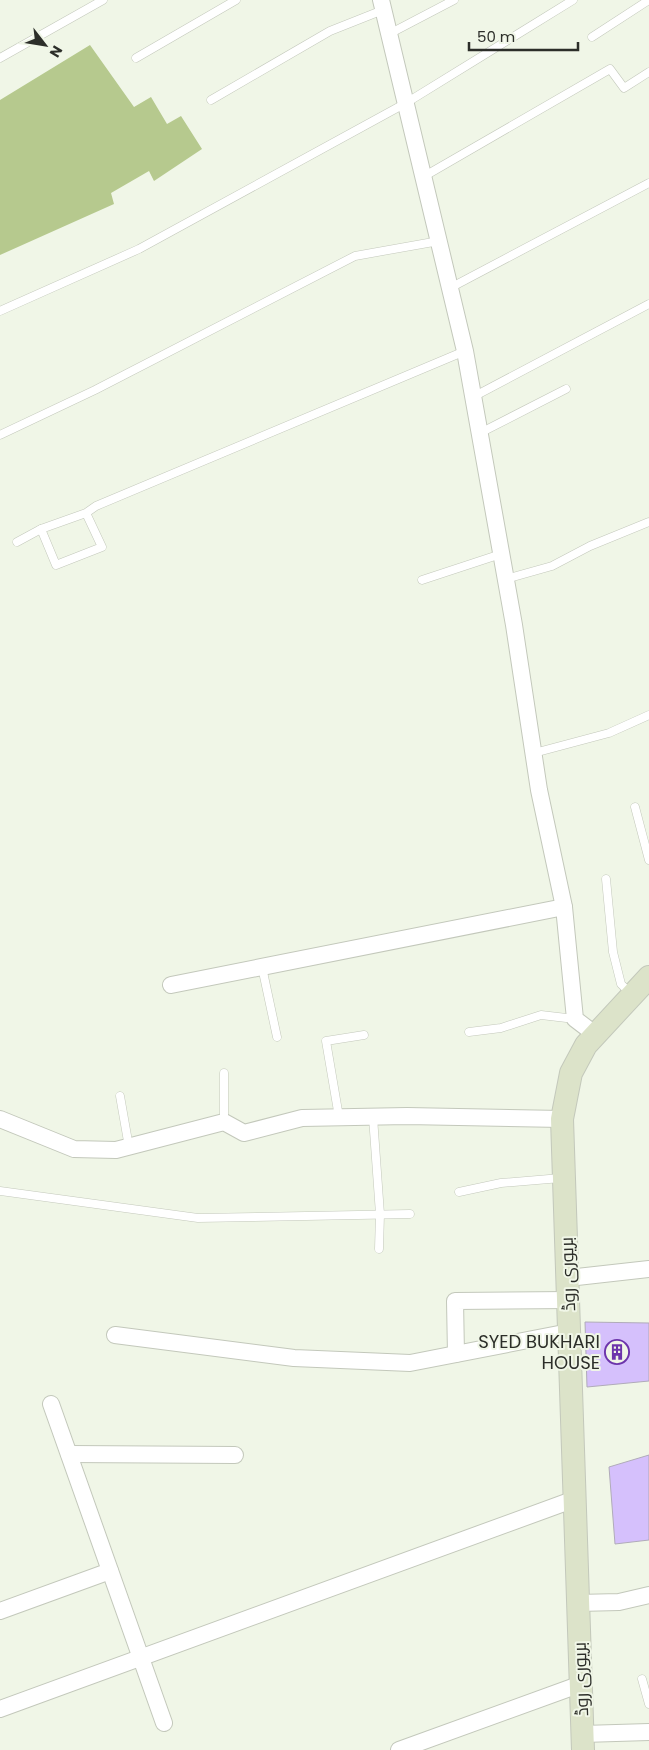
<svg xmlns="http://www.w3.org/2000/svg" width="649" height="1750" viewBox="0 0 649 1750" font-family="Poppins,Cairo,sans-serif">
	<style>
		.green { fill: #b6c98e }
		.building { fill: #d5c0fc; stroke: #b0abb9 }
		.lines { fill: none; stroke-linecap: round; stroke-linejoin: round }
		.service-casing { stroke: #c3c8bb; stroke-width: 9 }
		.minor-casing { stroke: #c3c8bb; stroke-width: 18 }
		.secondary-casing { stroke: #c3c8bb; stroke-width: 24 }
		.service { stroke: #fff; stroke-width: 8 }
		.minor { stroke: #fff; stroke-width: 16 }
		.secondary { stroke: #dce3c9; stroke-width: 22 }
		.labels { text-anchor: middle; stroke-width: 4; stroke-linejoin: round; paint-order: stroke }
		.street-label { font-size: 18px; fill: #2c2e29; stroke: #f0f6e7 }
		.poi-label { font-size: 18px; fill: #2c2e29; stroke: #f0f6e7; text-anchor: end }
	</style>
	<rect width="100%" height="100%" fill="#f0f6e7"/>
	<path class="green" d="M90,45l44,62 17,-10 16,27 14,-8 21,33 -48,32 -5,-10 -38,22 3,11 -114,51v-155z"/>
	<g class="building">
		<path d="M585,1322l64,1v58l-62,6z"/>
		<path d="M649,1455v85l-34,4 -6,-77z"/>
	</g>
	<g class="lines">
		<defs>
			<g id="service">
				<path d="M389,34l65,-34"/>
				<path d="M592,37l57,-37"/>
				<path d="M0,58l103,-58"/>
				<path d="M136,58l100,-58"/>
				<path d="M211,100l119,-69 53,-21"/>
				<path d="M423,177l187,-108 14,19 25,-16"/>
				<path d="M450,288l199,-105"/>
				<path d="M0,311l139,-62 267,-146 167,-103"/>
				<path d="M473,397l176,-93"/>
				<path d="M480,433l86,-44"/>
				<path d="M0,435l95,-45 260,-134 84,-15"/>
				<path d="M86,513l-45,16 15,36 46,-18 -16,-34 10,-7 369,-155"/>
				<path d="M17,542l24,-13"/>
				<path d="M506,579l46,-13 38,-20 59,-24"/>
				<path d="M422,580l79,-26"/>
				<path d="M534,753l75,-20 40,-18"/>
				<path d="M635,807l14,53"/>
				<path d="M606,879l7,73 8,32 10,10"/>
				<path d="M262,967l15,70"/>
				<path d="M469,1032l32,-4 40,-13 34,4"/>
				<path d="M120,1096l9,51"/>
				<path d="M339,1117l-13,-76 38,-6"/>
				<path d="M373,1117l7,97 -1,35"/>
				<path d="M224,1122v-49"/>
				<path d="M0,1191l198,27 212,-4"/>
				<path d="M459,1192l42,-9 60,-5"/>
				<path d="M642,1679l7,25"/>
			</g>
			<g id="minor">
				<path d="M381,0l84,351 49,274 25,165 25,117 11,112 21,16"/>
				<path d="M171,985l393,-78"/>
				<path d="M0,1119l74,30 42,1 108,-28 20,11 58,-15 105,-2 155,3"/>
				<path d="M568,1278l81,-9"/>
				<path d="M115,1335l179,23 116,5 159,-31"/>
				<path d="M456,1354l-1,-53 114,-1"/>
				<path d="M51,1404l113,319"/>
				<path d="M69,1454l166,1"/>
				<path d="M578,1603l41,-1 30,-7"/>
				<path d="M0,1611l110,-40"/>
				<path d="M0,1709l575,-210"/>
				<path d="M583,1734l66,-2"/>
				<path d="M399,1750l182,-66"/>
			</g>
			<path id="secondary" d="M583,1750l-21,-631 9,-46 15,-28 63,-68"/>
		</defs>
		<use href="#service" class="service-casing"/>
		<use href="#minor" class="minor-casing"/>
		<use href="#secondary" class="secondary-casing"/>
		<use href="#service" class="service"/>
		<use href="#minor" class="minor"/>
		<use href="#secondary" class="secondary"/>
	</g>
	<defs>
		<symbol id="building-ring" viewBox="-11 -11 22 22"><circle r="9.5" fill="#f0f6e7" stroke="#6c34ab" stroke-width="1.5"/><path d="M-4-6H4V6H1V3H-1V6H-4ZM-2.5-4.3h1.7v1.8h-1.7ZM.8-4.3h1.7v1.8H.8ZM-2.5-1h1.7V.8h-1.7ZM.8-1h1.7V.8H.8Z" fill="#6c34ab"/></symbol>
	</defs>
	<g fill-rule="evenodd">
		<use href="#building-ring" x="603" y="1338" width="28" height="28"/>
	</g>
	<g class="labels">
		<g class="street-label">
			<text transform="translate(568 1274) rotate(-92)" y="6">بریوری روڈ</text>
			<text transform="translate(581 1679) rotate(-92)" y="6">بریوری روڈ</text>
		</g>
		<g class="poi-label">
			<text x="600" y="1348">SYED BUKHARI<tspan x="600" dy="21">HOUSE</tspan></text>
		</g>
	</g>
	<g transform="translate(45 45) rotate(121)" stroke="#f0f6e7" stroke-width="4" paint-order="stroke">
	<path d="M0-4L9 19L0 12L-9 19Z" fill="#2c2e29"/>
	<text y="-8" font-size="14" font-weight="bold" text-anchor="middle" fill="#2c2e29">N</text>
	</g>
	<path d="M469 42v8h109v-8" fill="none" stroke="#2c2e29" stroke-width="2.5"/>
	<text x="477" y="42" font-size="15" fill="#2c2e29" stroke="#f0f6e7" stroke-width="4" paint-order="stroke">50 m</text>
</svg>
